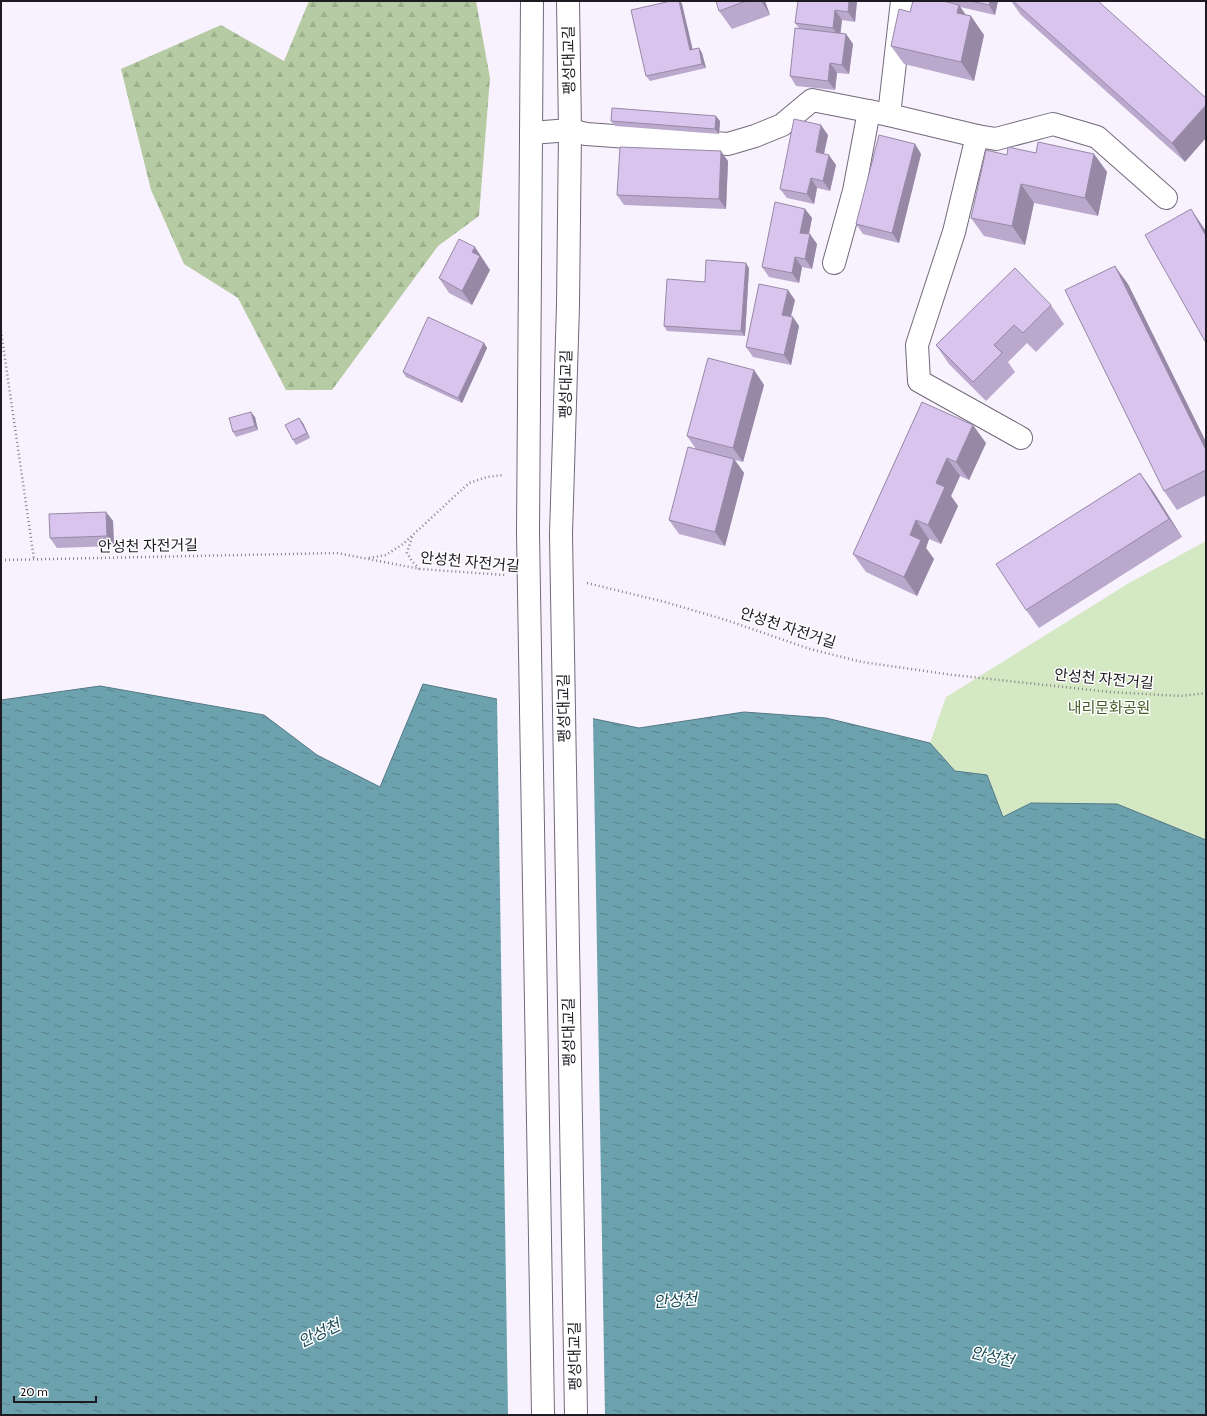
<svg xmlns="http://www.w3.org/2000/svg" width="1207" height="1416" viewBox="0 0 1207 1416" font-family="Cabin,'Noto Sans KR',sans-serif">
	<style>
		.green { fill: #d5e8c4 }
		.forest { fill: url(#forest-firs) }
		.water { fill: url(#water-ripples); stroke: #547884 }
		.pier { fill: #f8f2fe }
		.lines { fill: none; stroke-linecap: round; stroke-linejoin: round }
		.minor-casing { stroke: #72697b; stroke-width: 24 }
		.secondary-casing { stroke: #72697b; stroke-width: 24 }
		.path { stroke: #85808a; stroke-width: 2.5; stroke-dasharray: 1 3; stroke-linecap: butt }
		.minor { stroke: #fff; stroke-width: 22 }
		.secondary { stroke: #fff; stroke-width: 22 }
		.secondary-bridge-casing { stroke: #72697b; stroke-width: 24; stroke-linecap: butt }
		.secondary-bridge { stroke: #fff; stroke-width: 22 }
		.wall { fill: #baa9cc }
		.shaded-wall { fill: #9789a6 }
		.building { fill: #d8c4ed; stroke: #9789a6 }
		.labels { text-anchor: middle; stroke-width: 3; stroke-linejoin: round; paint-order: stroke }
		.street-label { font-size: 15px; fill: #1d1a21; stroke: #fff }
		.park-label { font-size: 15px; fill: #435e26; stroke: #fff }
		.water-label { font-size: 16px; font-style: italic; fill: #1d4d57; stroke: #fff }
	</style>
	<defs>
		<pattern id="forest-firs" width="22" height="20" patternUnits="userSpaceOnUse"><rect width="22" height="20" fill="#b6cba3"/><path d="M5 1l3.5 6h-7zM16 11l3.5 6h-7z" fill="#9cae8c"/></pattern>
		<pattern id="water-ripples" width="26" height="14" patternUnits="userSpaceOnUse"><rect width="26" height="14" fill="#6ca1ae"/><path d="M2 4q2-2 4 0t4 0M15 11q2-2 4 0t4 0" fill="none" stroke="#58828d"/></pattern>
	</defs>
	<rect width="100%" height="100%" fill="#f8f2fe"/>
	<path class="green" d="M1206,541v299l-89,-36 -86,-1 -28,14 -16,-42 -32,-4 -25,-28 16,-46 183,-114z"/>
	<path class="forest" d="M309,1h167l14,77 -11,138 -41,30 -106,144h-46l-48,-92 -54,-34 -33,-74 -30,-121 100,-44 63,36z"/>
	<path class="water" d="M423,684l216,44 105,-16 82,6 104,25 25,28 32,4 16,42 28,-14 86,1 89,36v575h-1205v-715l99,-14 164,29 53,40 63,32z"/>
	<path class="pier" d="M497,697l96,20 12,698h-97z"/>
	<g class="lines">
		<defs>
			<g id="minor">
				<path d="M889,115l13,-114"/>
				<path d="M531,133l39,-3 16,4 142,10 27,-8 27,-11 30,-25 77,15 88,21 -23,96 -37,113 2,36 102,57"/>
				<path d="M977,136l19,3 57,-15 44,13 69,61"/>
				<path d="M834,263l20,-72 15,-80"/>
			</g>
			<g id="secondary">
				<path d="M528,533l4,-532"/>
				<path d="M561,534l7,-229 2,-175 -2,-129"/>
			</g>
		</defs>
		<use href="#minor" class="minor-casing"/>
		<use href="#secondary" class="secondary-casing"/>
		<g class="path">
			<path d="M1,331l33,228"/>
			<path d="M412,537l-5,16 5,8 7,8"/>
			<path d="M369,558l17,-3 17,-11 66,-61 18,-6 16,-2"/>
			<path d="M1,560l336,-7 83,16 85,6"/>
			<path d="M587,583l78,19 61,18 84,29 52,13 91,13 157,17 71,4 25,-3"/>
		</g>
		<use href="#minor" class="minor"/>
		<use href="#secondary" class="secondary"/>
		<defs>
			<g id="secondary-bridge">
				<path d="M528,533l15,882"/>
				<path d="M561,534l15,881"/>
			</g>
		</defs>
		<use href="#secondary-bridge" class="secondary-bridge-casing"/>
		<use href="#secondary-bridge" class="secondary-bridge"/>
	</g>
	<g class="wall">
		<path d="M671,1h9l2,3 10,45 7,-1 3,5 4,15 -56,13 -4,-5z"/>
		<path d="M716,1h49l5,14 -38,14 -13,-18z"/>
		<path d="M798,1h59l-2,21 -13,-2 -2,13 6,1 7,10 -4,30 -12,-1 -2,17 -39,-4 -6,-10 9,-48 -4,-5z"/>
		<path d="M913,1h85l-3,14 -35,-8 6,8 18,20 -10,46 -70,-17 -13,-18 19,-34z"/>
		<path d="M1011,1h87l87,161 -164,-147z"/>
		<path d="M611,121h109l-1,13 -104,-8z"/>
		<path d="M828,135l-4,19 12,11 -6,26 -13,-3 -3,16 -27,-6 -7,-9z"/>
		<path d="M915,144l6,10 -22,89 -36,-9 -7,-10z"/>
		<path d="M1036,153l58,1 13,18 -9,44 -64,-13 -9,42 -41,-9 -13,-18 36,-63z"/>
		<path d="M728,161l-2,48 -102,-4 -7,-10z"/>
		<path d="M805,209l7,9 -3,16 8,10 -5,25 -10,-2 -3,16 -30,-6 -7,-10z"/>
		<path d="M485,261l-1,1 6,8 -18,35 -23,-12 -10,-15z"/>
		<path d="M749,268l-4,68 -78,-5 -3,-5 41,-44z"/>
		<path d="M1128,284l78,158v53l-29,15 -13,-19z"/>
		<path d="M795,300l-4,16 8,10 -8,39 -38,-8 -7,-10z"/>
		<path d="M1051,305l13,19 -28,28 -9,-9 -19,19 7,10 -29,29 -37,-37 -13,-19z"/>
		<path d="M484,343l3,5 -25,55 -56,-26 -3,-5z"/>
		<path d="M754,370l10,15 -21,77 -8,-2 9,13 -19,73 -46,-12 -10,-14 27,-71 -9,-13z"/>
		<path d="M922,402l64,41 -17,37 -9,-4 -9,20 7,10 -17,38 -12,-5 -3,9 8,11 -17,37 -51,-24 -13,-18z"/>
		<path d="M255,417l3,13 -22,7 -3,-5z"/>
		<path d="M303,423l7,15 -14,7 -3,-5z"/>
		<path d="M1153,491l29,46 -143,91 -13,-18z"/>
		<path d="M106,512l7,9 1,25 -57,2 -7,-10z"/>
	</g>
	<g class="shaded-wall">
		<path d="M679,1h1l2,3 12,51 -4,-5z"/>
		<path d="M761,1h4l5,14z"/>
		<path d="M849,1h8l-2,21 -7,-10z"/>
		<path d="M990,1h8l-3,14 -6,-10z"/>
		<path d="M959,5l11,16 1,-5 13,19 -10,46 -13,-19 -4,-49z"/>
		<path d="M835,10l7,10 -2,18 -7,-10z"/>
		<path d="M846,34l7,10 -4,30 -7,-9z"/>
		<path d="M699,48l3,5 4,15 -4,-4z"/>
		<path d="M830,63l7,10 -2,17 -7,-9z"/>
		<path d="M1206,105v33l-21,24 -13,-19z"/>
		<path d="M716,116l4,5 -1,13 -4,-5z"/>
		<path d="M821,125l7,10 -6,27 -6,-10z"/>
		<path d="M915,144l6,10 -22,89 -7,-10z"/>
		<path d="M721,151l7,10 -2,48 -7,-10z"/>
		<path d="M1094,154l13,18 -9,44 -13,-18z"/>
		<path d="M829,155l7,10 -6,26 -7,-10z"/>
		<path d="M811,178l6,10 -3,16 -7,-10z"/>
		<path d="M1021,184l13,19 -9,42 -13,-19z"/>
		<path d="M805,209l7,9 -5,24 -7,-9z"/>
		<path d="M1191,209l15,22v5z"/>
		<path d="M810,234l7,10 -5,25 -7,-10z"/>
		<path d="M475,247l15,23 -18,35 -10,-14 10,-39z"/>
		<path d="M795,257l7,10 -3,16 -7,-10z"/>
		<path d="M746,263l3,5 -4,68 -4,-5z"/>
		<path d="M1115,266l13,18 78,158v8z"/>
		<path d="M788,290l7,10 -6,24 -7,-9z"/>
		<path d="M793,317l6,9 -8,39 -7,-10z"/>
		<path d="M484,343l3,5 -25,55 -4,-5z"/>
		<path d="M754,370l10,15 -21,77 -10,-14z"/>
		<path d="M251,412l4,5 3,13 -3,-4z"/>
		<path d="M299,418l4,5 7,15 -3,-5z"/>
		<path d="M973,425l13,18 -17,37 -13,-18z"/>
		<path d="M947,458l13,18 -9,20 7,10 -17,38 -13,-19 8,-42z"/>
		<path d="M734,459l10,14 -19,73 -10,-14z"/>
		<path d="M1140,473l13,18 29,46 -13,-18z"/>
		<path d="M106,512l7,9 1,25 -7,-10z"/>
		<path d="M916,520l13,19 -3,9 8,11 -17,37 -13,-19 6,-42z"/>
	</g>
	<g class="building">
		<path d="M671,1h8l11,49 9,-2 3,16 -56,12 -15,-66z"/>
		<path d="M716,1h30l-27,10z"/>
		<path d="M798,1h51l-1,11 -13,-2 -2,18 -38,-5z"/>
		<path d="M913,1h30l16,4 -2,8 14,3 -10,46 -70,-16 8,-37 11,3z"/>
		<path d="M970,1h20l-1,4z"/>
		<path d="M1013,1h85l108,97v7l-34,38z"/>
		<path d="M795,28l51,6 -4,31 -12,-2 -2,18 -38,-5z"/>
		<path d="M612,108l104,8 -1,13 -104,-8z"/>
		<path d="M794,119l27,6 -5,27 13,3 -6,26 -12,-3 -4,16 -27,-5z"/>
		<path d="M879,135l36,9 -23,89 -36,-9z"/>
		<path d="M1038,142l56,12 -9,44 -64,-14 -9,42 -41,-8 15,-68 21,5 1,-8 28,6z"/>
		<path d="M620,147l101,4 -2,48 -102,-4z"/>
		<path d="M775,202l30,7 -5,24 10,1 -5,25 -10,-2 -3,16 -30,-6z"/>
		<path d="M1191,209l15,27v107l-61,-108z"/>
		<path d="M459,239l16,8 -3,5 8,4 -18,35 -23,-13z"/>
		<path d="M706,260l40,3 -5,68 -77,-5 3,-47 38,3z"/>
		<path d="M1115,266l91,184v20l-42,21 -99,-201z"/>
		<path d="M1015,268l36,37 -28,28 -9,-8 -20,20 8,8 -29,29 -37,-37z"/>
		<path d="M759,284l29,6 -6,25 11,2 -9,38 -38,-8z"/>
		<path d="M428,317l56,26 -26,55 -55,-26z"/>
		<path d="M708,358l46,12 -21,78 -46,-12z"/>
		<path d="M922,402l51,23 -17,37 -9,-4 -11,25 9,4 -17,38 -12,-5 -6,15 11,5 -17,37 -51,-23z"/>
		<path d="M251,412l4,14 -22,6 -4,-14z"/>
		<path d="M299,418l8,15 -14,7 -8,-15z"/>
		<path d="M688,447l46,12 -19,73 -46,-12z"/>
		<path d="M1140,473l29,46 -143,91 -30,-46z"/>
		<path d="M106,512l1,24 -57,2 -1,-24z"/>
	</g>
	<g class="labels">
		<g class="street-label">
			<text transform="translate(569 60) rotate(-91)" y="5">팽성대교길</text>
			<text transform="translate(566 384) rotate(-89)" y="5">팽성대교길</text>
			<text transform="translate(148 546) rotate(-1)" y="5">안성천 자전거길</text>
			<text transform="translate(470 562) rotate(5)" y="5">안성천 자전거길</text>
			<text transform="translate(788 628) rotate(18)" y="5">안성천 자전거길</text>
			<text transform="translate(1104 679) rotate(5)" y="5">안성천 자전거길</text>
			<text transform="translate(564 708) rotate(-91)" y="5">팽성대교길</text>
			<text transform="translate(569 1032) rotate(-91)" y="5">팽성대교길</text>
			<text transform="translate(575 1356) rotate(-91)" y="5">팽성대교길</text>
		</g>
		<g class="park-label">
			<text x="1109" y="713">내리문화공원</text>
		</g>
		<g class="water-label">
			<text transform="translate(675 1300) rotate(-4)" y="6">안성천</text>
			<text transform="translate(319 1333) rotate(-25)" y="6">안성천</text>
			<text transform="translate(992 1356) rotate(13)" y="6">안성천</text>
		</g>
	</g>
	<rect width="1207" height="1416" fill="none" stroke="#1d1a21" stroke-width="4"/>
	<path d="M14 1396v6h82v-6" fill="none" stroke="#1d1a21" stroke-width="2"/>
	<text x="20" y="1396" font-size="12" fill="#1d1a21" stroke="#ffffff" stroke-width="3" paint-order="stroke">20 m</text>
</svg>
